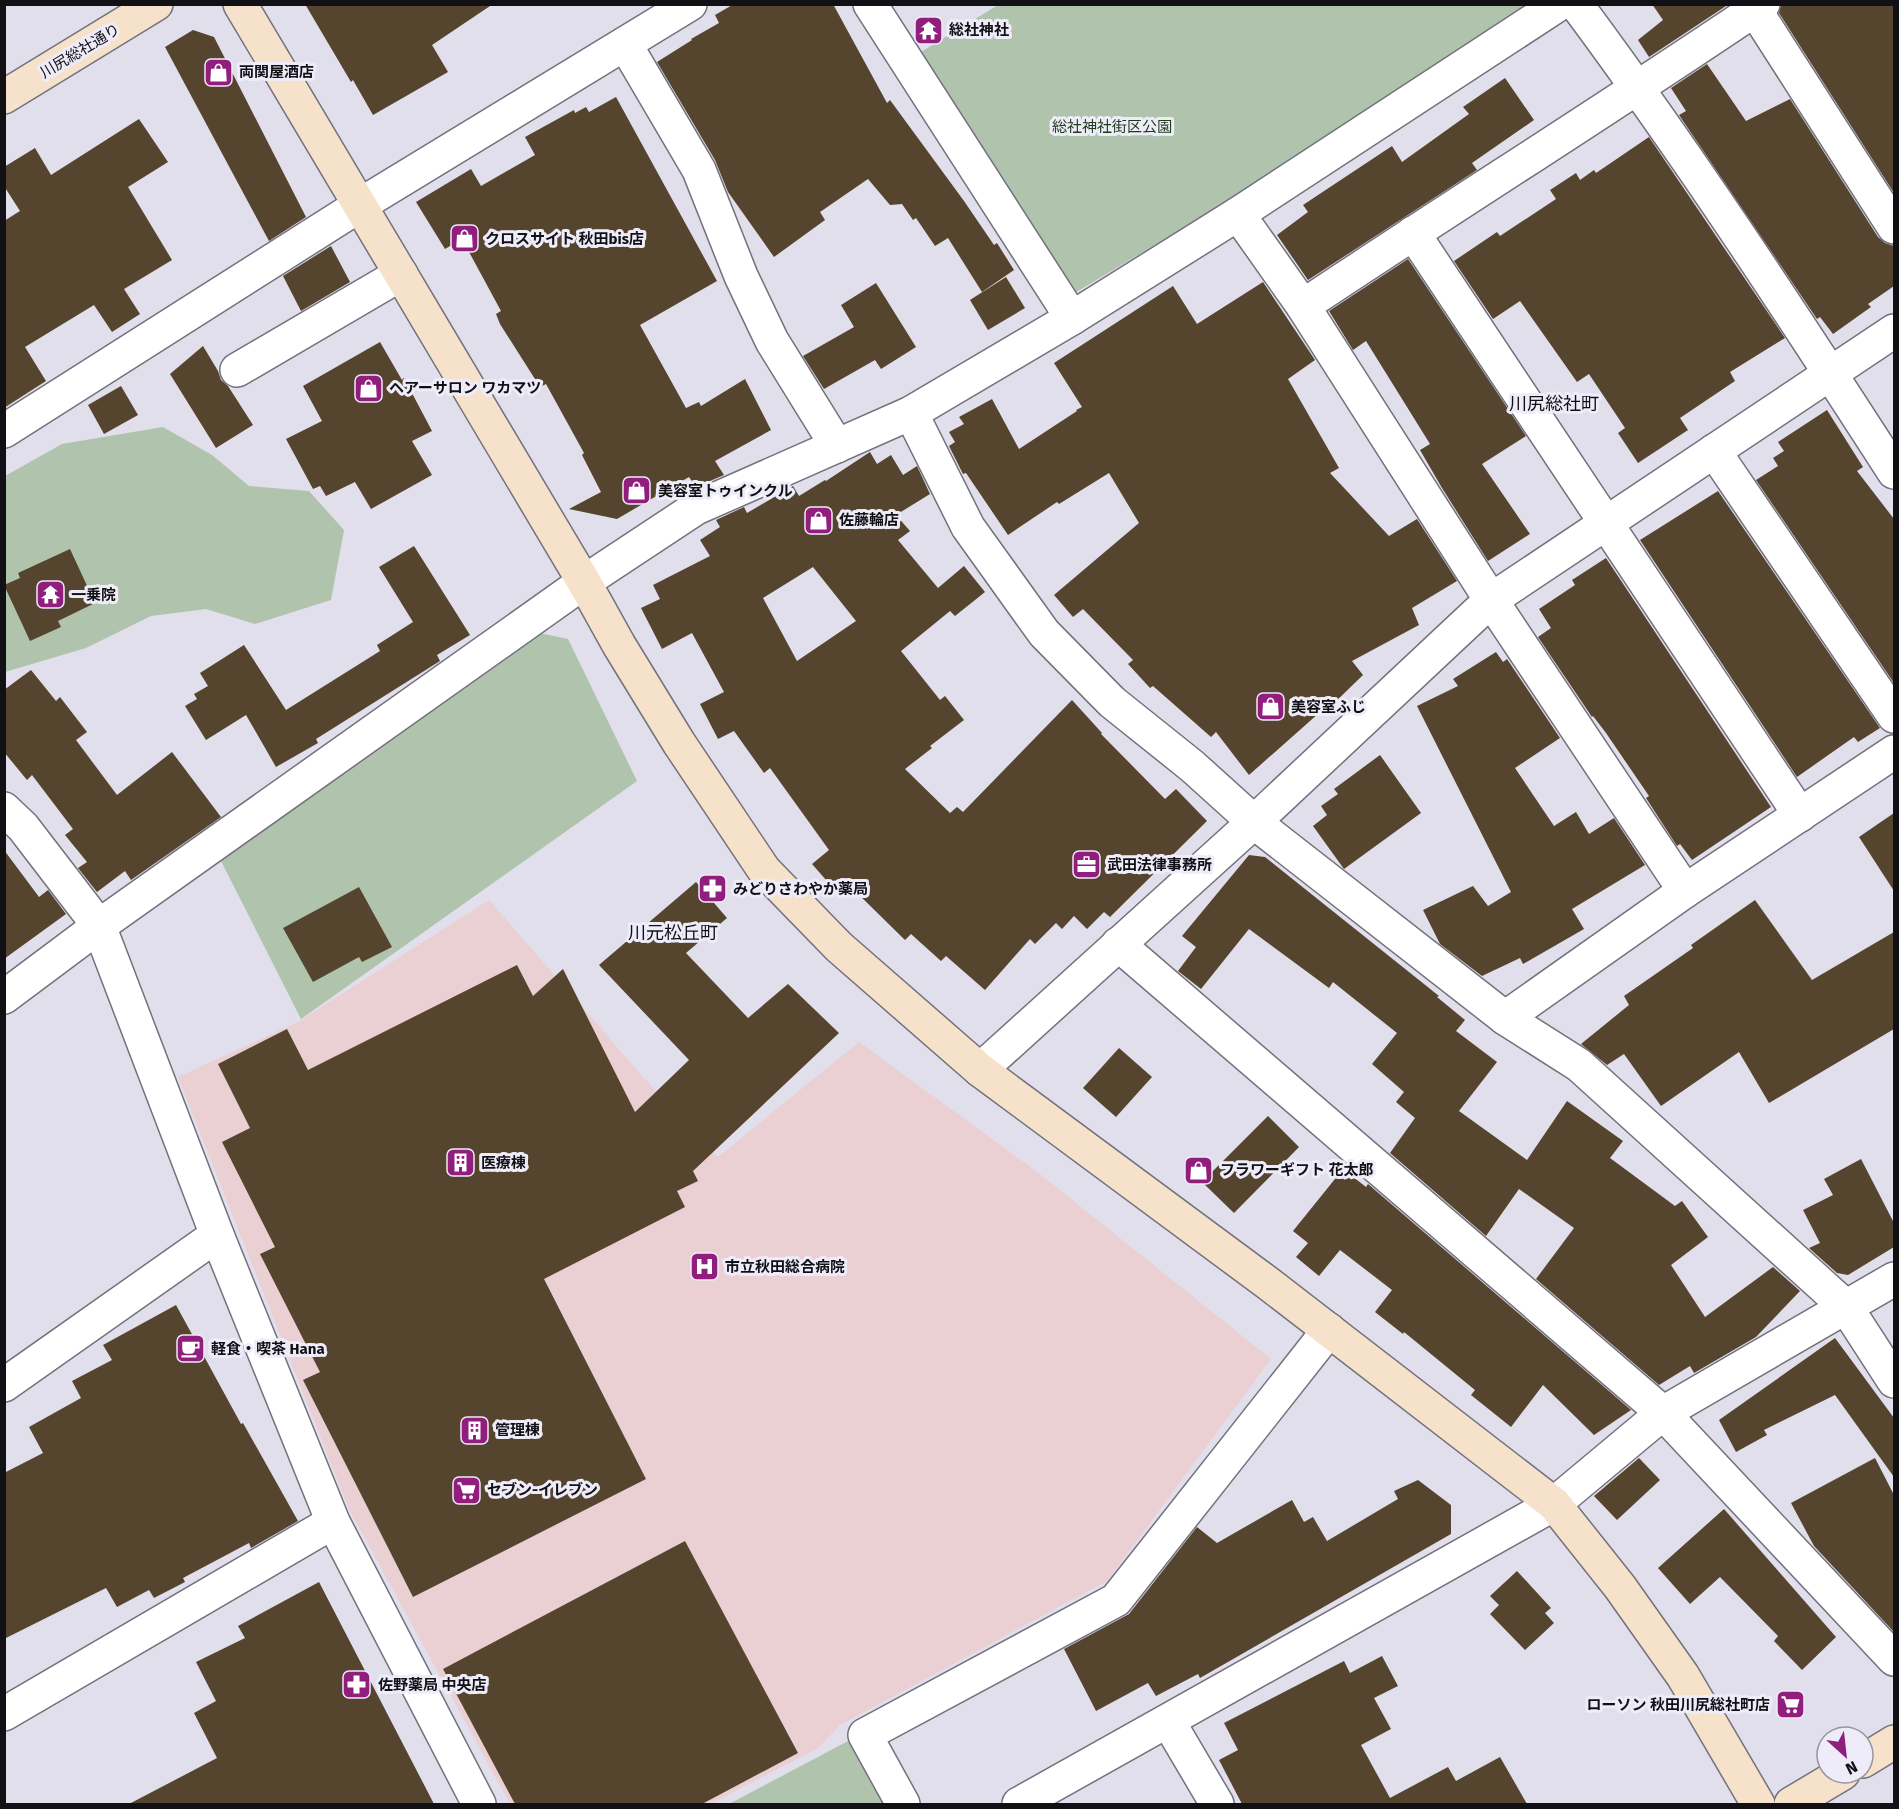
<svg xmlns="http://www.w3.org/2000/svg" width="1899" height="1809" viewBox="0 0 1899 1809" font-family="'Fira Sans','Noto Sans JP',sans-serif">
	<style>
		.medical { fill: #eacfd3 }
		.green { fill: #b0c3ad }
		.building { fill: #55442e; fill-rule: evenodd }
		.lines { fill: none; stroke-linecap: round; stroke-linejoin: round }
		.street-casing { stroke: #72717c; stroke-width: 36 }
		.secondary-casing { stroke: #72717c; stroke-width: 36 }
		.street { stroke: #fff; stroke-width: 33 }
		.secondary { stroke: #f6e2cb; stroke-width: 33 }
		.labels { text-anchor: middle; stroke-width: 6; stroke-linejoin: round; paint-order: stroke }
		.poi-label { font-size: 15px; font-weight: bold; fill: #111014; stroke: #eeecf9; text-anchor: start }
		.street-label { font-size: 15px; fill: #111014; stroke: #eeecf9 }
		.park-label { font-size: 15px; fill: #1c3b16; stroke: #eeecf9 }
		.quarter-label { font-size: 18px; fill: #111014; stroke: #eeecf9 }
	</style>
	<rect width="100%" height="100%" fill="#e1dfeb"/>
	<path class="medical" d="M489,900l155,178 74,79 141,-115 181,132 231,185 -164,222 -267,144 -22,23 -107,56h-201l-161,-295 -171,-432 120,-55z"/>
	<g class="green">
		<path d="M998,5h530l-295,193 -160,96 -157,-239z"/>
		<path d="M163,427l49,28 37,31 60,5 35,39 -13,70 -76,24 -49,-15 -55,7 -65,32 -81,24v-196l57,-32z"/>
		<path d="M530,631l38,8 69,142 -336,238 -81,-160z"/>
		<path d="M850,1740l36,64h-157z"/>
	</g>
	<g class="building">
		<path d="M305,4h188l-61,41 16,27 -75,43 -20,-35 -2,2z"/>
		<path d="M734,4h99l54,99 3,-3 74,101 30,44 3,-2 17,27 -32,22 -34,-54 -13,8 -19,-28 -3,2 -11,-16 -12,1 -22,-26 -48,33 5,8 -51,37 -46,-65 -13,-32 -58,-98 35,-22 -1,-1 28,-16 -4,-8z"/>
		<path d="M1652,4h77l-80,53 -11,-17 25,-20z"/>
		<path d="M1781,4h113v189l-115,-180z"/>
		<path d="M193,30l21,7 92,180 -37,24 -104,-194z"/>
		<path d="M1707,64l39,57 44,-22 88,138 7,6 9,3v40l-26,18 3,3 -38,27 -13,-17 -3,2 -138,-204 7,-4 -15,-23z"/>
		<path d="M1505,78l29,42 -62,43 5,7 -169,110 -31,-45 31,-23 -5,-7 89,-59 10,16 67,-48 -6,-7z"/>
		<path d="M616,97l101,184 -77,44 46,83 13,-6 2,4 44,-27 26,51 -56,31 9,14 -28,12 -7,-10 -72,42 -48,-10 32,-17 -19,-37 2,-2 -38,-69 -6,3 -40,-63 -4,-10 5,-3 -39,-72 -17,10 -29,-47 55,-33 10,17 54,-31 -10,-18 49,-27 1,3 11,-6 3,5z"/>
		<path d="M139,119l29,43 -40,25 44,73 -48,29 16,25 -28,18 -18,-27 -69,42 21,34 -42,27v-187l16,-10 -16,-25v-19l31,-19 16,27z"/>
		<path d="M1649,137l136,201 -55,34 5,9 -55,37 8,12 -50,33 -20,-30 7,-5 -36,-54 -12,8 -57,-81 -27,18 -39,-58 43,-29 3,4 56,-37 -6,-9 26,-17 4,7 14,-10 2,3z"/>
		<path d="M331,246l19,36 -49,29 -18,-35z"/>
		<path d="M1408,259l118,177 -44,28 48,70 -42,27 -46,-73 -22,-38 10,-6 -64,-103 -13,9 -24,-39z"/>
		<path d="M1006,277l19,31 -37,22 -18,-30z"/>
		<path d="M1263,282l52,78 -27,19 51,89 -9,5 59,63 28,-17 40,62 -45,27 7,17 -67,36 11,14 -33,32 -2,-2 -79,70 -33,-43 -5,5 -58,-51 -3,2 -22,-24 5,-4 -50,-51 -10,8 -19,-22 85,-72 -30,-50 -50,31 -2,-2 -49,33 -42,-62 -3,1 -14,-28 6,-4 -6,-10 15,-8 -5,-7 33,-18 27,50 58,-38 -1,-1 6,-3 -28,-44 119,-77 24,38z"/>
		<path d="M876,283l40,64 -35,22 -6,-9 -51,29 -21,-33 51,-29 -13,-22z"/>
		<path d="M380,342l22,38 2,-2 28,53 -20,10 20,34 -61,34 -16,-27 -29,14 -6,-10 -7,3 -27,-50 36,-18 -19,-35z"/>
		<path d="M203,346l15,25 3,9 7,6 25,39 -37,23 -46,-74z"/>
		<path d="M121,386l17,29 -34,19 -16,-29z"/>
		<path d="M1827,410l36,57 -6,4 37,48v164l-138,-203 22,-14 -5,-8 11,-7 -6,-9z"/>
		<path d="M870,452l7,12 14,-9 12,20 14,-9 13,28 -34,21 14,16 -12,9 40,48 26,-22 21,26 -30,24 -5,-5 -49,40 39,49 5,-4 19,24 -34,26 2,2 -27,21 45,44 7,-6 6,5 109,-112 30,33 -1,1 64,65 11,-10 31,32 -97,96 -6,-5 -17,17 -13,-13 -12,13 -6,-6 -21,21 -5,-5 -45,51 -39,-34 -5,5 -30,-27 -6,6 -53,-52 -11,9 -29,-33 17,-14 -59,-82 -6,5 -30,-42 -16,8 -18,-35 24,-12 -32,-59 -30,16 -21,-41 19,-9 -7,-14 57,-29 -10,-16 20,-13 -4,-7 28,-13 3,6 46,-27 6,10 26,-16 1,1zM813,567l43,54 -59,40 -34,-63z"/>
		<path d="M1718,491l162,237 -22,14 -4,-5 -57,40 -157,-237z"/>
		<path d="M414,546l56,89 -33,20 3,6 -124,78 2,4 -42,24 -30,-52 -40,25 -21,-34 12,-7 -3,-5 14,-8 -8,-13 44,-28 42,65 94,-59 -3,-6 36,-23 -34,-55z"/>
		<path d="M70,549l25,54 -37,18 3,6 -31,14 -26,-56 16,-7 -2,-5z"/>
		<path d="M1606,558l165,249 -79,53 -12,-16 -3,2 -31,-48 3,-2 -43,-63 -13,-17 -1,1 -54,-80 13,-9 -12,-19 36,-24 -3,-5z"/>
		<path d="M1496,652l7,10 4,-3 53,79 -45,30 39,58 22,-14 13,22 25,-16 31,47 -73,44 12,20 -61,35 -3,-6 -38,18 -42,-32 -17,-34 50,-24 15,20 23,-14 -94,-186 41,-20 -5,-7z"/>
		<path d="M31,670l25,31 4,-4 27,35 -11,8 41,55 55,-43 49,65 -90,63 -6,-9 -28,21 -19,-24 9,-6 -22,-27 8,-6 -41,-54 -5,5 -23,-28v-62z"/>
		<path d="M1380,755l41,58 -77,56 -31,-43 14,-11 -6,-9 17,-12 -4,-5z"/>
		<path d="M1894,813v78l-35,-54z"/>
		<path d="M4,850l35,47 9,-7 18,24 -62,45z"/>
		<path d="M1249,855l16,2 174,139 -2,1 28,23 -9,11 41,31 -38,49 68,49 40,-59 56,40 -13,17 65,48 7,-5 26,36 -37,28 34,52 68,-50 27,24 -44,46 -62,36 -4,-7 -31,19 -123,-106 38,-51 -55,-39 -33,47 -96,-83 25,-35 -19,-16 8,-10 -32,-28 25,-31 -64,-51 -4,6 -80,-59 -48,60 -23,-18 18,-24 -14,-11z"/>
		<path d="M696,882l31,36 -41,35 62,65 40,-34 51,49 -146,138 5,10 -21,10 8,16 -141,72 102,200 -233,118 -110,-217 17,-8 -60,-118 15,-7 -53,-105 28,-14 -32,-64 69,-35 21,41 209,-105 16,31 30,-27 72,143 54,-52 -90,-95z"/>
		<path d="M359,887l33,60 -30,15 -3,-5 -46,25 -30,-54z"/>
		<path d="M1755,900l57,80 82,-48v97l-125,74 -30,-51 -78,54 -37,-52 -17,11 -26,-21 48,-39 -5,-9 69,-48 -2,-3z"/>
		<path d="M1119,1048l33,29 -36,40 -33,-29z"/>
		<path d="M1268,1116l31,31 -65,66 -32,-31z"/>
		<path d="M1861,1159l33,64v24l-46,28 -11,-2 -28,-25 11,-5 -17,-33 30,-15 -9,-16z"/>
		<path d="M1343,1169l23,18 2,-3 263,226 -37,25 -51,-50 -32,42 -40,-32 4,-5 -71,-58 -1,2 -28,-22 17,-22 -52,-40 -21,26 -23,-19 12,-14 -15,-12z"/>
		<path d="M176,1305l65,119 2,-1 55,98 -47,27 -2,-5 -66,35 2,4 -31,16 -5,-8 -32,17 -11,-19 -102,51v-166l39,-20 -14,-26 52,-29 -9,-17 40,-21 -9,-15z"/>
		<path d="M1835,1338l59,80v59l-59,-82 -71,35 3,5 -31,17 -17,-32z"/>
		<path d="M1639,1458l21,22 -43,40 -23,-24z"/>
		<path d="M1875,1458l19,37v137l-80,-86 -23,-43z"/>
		<path d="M1418,1480l33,25v29l-251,144 -2,-4 -42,22 -8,-13 -52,28 -32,-62 65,-35 68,-87 20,16 75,-43 12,22 9,-5 14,24 71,-42 -4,-8z"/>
		<path d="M1724,1509l112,128 -34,33 -28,-29 4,-5 -58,-59 -30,27 -32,-36z"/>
		<path d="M685,1541l113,212 -96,51h-187l-72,-135z"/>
		<path d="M1517,1571l34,37 -6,5 9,10 -29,27 -35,-36 9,-9 -9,-9z"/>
		<path d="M319,1582l115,222h-305l88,-46 -23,-45 22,-12 -20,-39 49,-24 -7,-12z"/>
		<path d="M1382,1656l16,30 -24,12 17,31 -30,16 29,53 58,-31 8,14 44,-24 27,47h-285l-23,-44 19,-10 -14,-27 120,-62 6,12z"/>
	</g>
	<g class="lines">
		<defs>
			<g id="street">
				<path d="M870,4l202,314"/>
				<path d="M1576,4c113,152 216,310 318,468"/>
				<path d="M1755,10l139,217"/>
				<path d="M625,44l74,126 42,106 31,65 65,105"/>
				<path d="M1238,214l65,92 188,294 194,291"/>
				<path d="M1413,233l387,582"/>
				<path d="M1303,306c153,-102 308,-199 460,-302"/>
				<path d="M237,370l164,-96"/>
				<path d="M911,413l57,114 76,106 68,69 80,64 62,56 251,196 74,47 267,242 48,74"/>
				<path d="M4,431l356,-226 330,-201"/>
				<path d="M1714,451l180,265"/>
				<path d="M4,809l19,18 76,99 118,309 116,287 146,282"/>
				<path d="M1118,944l545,469 231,246"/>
				<path d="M4,997l95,-71 485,-344 112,-74 215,-95 161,-95 166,-104 321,-210"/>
				<path d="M1505,1018l180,-127 209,-139"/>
				<path d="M980,1070l274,-248 237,-222 403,-269"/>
				<path d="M4,1385l213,-150"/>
				<path d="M4,1714l329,-192"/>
				<path d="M1168,1721l49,83"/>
				<path d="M903,1804l-38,-69 251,-135 213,-270"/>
				<path d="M1019,1804l535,-300 109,-91 231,-134"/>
			</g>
			<g id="secondary">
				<path d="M240,4l344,578 35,63 60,98 85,127 75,77 141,123 289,214 285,220 66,83 63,89 75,128"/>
				<path d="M4,97l152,-93"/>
				<path d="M1863,1761l31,-19"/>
				<path d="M1791,1804l52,-31"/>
			</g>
		</defs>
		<use href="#street" class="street-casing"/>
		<use href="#secondary" class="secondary-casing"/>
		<use href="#street" class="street"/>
		<use href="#secondary" class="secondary"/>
	</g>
	<defs>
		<symbol id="temple-square" viewBox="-11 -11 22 22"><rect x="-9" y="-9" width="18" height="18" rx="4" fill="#911d7c" stroke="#eeecf9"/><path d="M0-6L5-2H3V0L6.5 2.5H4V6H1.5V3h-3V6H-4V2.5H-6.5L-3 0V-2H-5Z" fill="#fff"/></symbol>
		<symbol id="shop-square" viewBox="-11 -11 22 22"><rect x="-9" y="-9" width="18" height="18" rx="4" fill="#911d7c" stroke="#eeecf9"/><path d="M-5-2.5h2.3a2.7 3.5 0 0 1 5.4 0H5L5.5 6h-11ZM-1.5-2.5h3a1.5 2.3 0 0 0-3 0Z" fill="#fff"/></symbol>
		<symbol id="office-square" viewBox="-11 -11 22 22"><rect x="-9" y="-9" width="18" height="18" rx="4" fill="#911d7c" stroke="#eeecf9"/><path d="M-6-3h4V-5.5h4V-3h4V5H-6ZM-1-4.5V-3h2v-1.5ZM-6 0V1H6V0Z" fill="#fff"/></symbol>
		<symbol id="pharmacy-square" viewBox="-11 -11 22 22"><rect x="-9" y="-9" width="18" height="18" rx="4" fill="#911d7c" stroke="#eeecf9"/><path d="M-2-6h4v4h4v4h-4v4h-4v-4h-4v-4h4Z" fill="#fff"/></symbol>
		<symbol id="building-square" viewBox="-11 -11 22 22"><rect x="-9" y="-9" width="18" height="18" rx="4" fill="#911d7c" stroke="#eeecf9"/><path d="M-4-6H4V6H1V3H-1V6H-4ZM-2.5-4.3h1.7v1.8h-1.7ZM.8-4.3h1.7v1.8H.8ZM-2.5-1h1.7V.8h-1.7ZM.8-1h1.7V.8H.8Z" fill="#fff"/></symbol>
		<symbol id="hospital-square" viewBox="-11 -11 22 22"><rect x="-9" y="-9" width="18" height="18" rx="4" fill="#911d7c" stroke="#eeecf9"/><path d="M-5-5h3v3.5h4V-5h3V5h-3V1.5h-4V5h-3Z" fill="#fff"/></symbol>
		<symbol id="cafe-square" viewBox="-11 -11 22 22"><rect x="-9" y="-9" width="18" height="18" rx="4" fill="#911d7c" stroke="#eeecf9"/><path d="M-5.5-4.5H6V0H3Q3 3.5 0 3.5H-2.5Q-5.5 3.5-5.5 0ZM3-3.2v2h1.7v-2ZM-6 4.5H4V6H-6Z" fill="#fff"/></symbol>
		<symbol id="supermarket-square" viewBox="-11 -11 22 22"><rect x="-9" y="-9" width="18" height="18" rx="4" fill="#911d7c" stroke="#eeecf9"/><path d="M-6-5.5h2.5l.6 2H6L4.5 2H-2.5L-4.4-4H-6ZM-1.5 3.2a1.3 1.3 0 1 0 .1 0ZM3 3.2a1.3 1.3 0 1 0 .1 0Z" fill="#fff"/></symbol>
	</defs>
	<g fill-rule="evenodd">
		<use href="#temple-square" x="912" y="14" width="33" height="33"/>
		<use href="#shop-square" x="202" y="56" width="33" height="33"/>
		<use href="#shop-square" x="448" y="222" width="33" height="33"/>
		<use href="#shop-square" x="352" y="372" width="33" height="33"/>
		<use href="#shop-square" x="620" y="474" width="33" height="33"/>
		<use href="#shop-square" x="802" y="504" width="33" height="33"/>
		<use href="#temple-square" x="34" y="578" width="33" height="33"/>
		<use href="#shop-square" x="1254" y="690" width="33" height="33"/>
		<use href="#office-square" x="1070" y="848" width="33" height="33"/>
		<use href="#pharmacy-square" x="696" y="872" width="33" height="33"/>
		<use href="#building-square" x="444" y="1146" width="33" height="33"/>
		<use href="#shop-square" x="1182" y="1154" width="33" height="33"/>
		<use href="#hospital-square" x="688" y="1250" width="33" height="33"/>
		<use href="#cafe-square" x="174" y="1332" width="33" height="33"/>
		<use href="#building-square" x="458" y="1414" width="33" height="33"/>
		<use href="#supermarket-square" x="450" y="1474" width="33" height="33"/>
		<use href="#pharmacy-square" x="340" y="1668" width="33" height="33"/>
		<use href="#supermarket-square" x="1774" y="1688" width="33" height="33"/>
	</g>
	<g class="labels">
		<g class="poi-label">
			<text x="949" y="35">総社神社</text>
			<text x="239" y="77">両関屋酒店</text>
			<text x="485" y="244">クロスサイト 秋田bis店</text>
			<text x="389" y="393">ヘアーサロン ワカマツ</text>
			<text x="658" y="496">美容室トゥインクル</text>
			<text x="839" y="525">佐藤輪店</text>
			<text x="71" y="600">一乗院</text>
			<text x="1291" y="712">美容室ふじ</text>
			<text x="1107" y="870">武田法律事務所</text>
			<text x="733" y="894">みどりさわやか薬局</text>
			<text x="481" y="1168">医療棟</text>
			<text x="1220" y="1175">フラワーギフト 花太郎</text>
			<text x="725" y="1272">市立秋田総合病院</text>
			<text x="211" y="1354">軽食・喫茶 Hana</text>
			<text x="495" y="1435">管理棟</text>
			<text x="487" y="1495">セブン-イレブン</text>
			<text x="378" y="1690">佐野薬局 中央店</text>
			<text x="1770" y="1710" text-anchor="end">ローソン 秋田川尻総社町店</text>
		</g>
		<g class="street-label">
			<text transform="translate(80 51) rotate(-31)" y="5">川尻総社通り</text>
		</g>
		<g class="park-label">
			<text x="1112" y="132">総社神社街区公園</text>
		</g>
		<g class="quarter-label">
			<text x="1554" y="410">川尻総社町</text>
			<text x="673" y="939">川元松丘町</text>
		</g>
	</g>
	<rect width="1899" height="1809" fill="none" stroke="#111014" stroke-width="12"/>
	<g transform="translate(1845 1755) rotate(153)"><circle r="28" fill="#eeecf9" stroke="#96949d" stroke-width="1.5"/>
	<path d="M0-4.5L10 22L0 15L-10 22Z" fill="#911d7c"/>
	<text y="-9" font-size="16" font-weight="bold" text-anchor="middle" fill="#111014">N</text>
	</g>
</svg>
